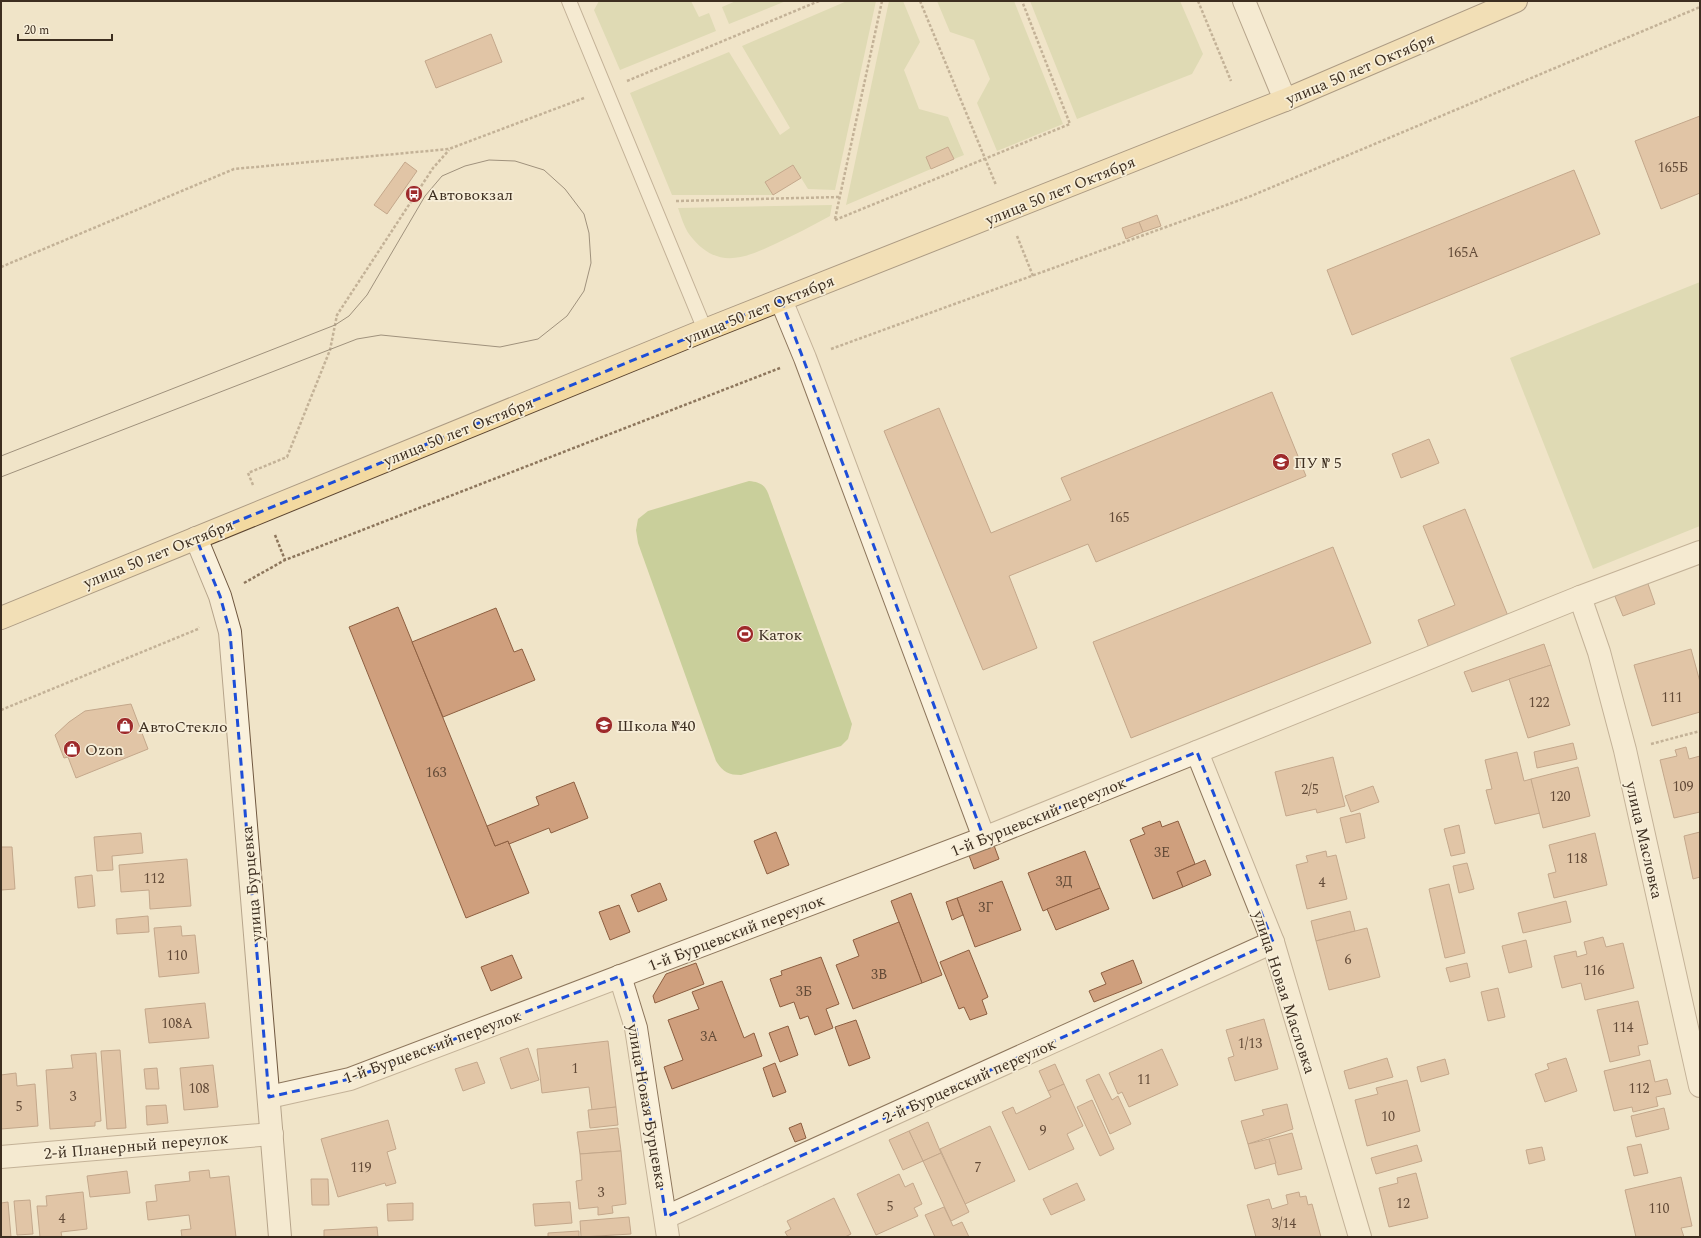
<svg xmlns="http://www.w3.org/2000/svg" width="1701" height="1238" viewBox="0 0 1701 1238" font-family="Spectral,serif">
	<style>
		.green { fill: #c9cf9b }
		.building { fill: #cf9f7d; stroke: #8d5f41 }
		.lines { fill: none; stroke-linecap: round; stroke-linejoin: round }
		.lane-casing { stroke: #8d765c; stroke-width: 16 }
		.street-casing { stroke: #8d765c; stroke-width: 24 }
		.secondary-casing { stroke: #6f573f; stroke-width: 24 }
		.primary-casing { stroke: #5b4430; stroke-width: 24 }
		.path { stroke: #8d765c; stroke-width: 2.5; stroke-dasharray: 3 2; stroke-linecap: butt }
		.lane { stroke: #faf1dc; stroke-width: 14 }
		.street { stroke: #faf1dc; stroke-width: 22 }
		.secondary { stroke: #faf1dc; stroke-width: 22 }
		.primary { stroke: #f3d9a0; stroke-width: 22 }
		.tram { stroke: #3d2e20; stroke-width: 1 }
		.marked { fill: none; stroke: #1d4ed8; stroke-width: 3; stroke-dasharray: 8 5; stroke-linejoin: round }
		.labels { text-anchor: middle; stroke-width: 3.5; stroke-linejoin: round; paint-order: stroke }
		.number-label { font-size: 14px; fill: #624a37 }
		.street-label { font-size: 16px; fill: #3d2e20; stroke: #f7eed8 }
		.poi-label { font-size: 16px; fill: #3d2e20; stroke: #f7eed8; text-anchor: start }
	</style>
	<rect width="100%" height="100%" fill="#f0e4c8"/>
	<g class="green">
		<path d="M599,1h92l8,16 10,-4 7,18 -96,39 -26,-60z"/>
		<path d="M736,1h50l-57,23 -7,-17z"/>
		<path d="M847,1h29l-41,189 -27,-1 -15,-24 -27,17 7,13h-101l-42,-102 99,-41 51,83 10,-7 -48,-82z"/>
		<path d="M889,1h14l17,41 -16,28 15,39 29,8 16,38 -10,4 -6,-12 -22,10 5,12 -85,36z"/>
		<path d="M937,1h77l49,123 -66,27 -20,-48 13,-24 -16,-39 -24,-8z"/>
		<path d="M1030,1h150l23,53 -11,20 -115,45z"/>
		<path d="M832,205l-2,11c-18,10 -36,19 -55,28 -33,16 -60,25 -86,-10 -5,-7 -8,-18 -11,-26z"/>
		<path d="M1700,282v244l-107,43 -83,-211z"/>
		<path d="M749,481c10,1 15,3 19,12l84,231 -4,15 -7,7 -100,29c-13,0 -18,-3 -25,-14l-78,-218 -2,-13 2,-11 10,-8z"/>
	</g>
	<g class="building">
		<path d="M491,34l11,28 -66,26 -11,-27z"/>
		<path d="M1700,116v77l-39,16 -26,-68z"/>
		<path d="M948,147l6,12 -23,10 -5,-12z"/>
		<path d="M405,162l12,9 -30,43 -13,-9z"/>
		<path d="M793,165l8,13 -28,17 -8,-13z"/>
		<path d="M1574,170l26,64 -248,101 -25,-65z"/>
		<path d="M1157,215l4,11 -18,6 -4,-10z"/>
		<path d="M1139,222l4,10 -17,7 -4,-11z"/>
		<path d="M1272,392l34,84 -210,86 -8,-18 -79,32 28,72 -54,22 -99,-239 55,-23 52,125 80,-33 -10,-22z"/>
		<path d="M1429,439l10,24 -38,15 -9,-24z"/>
		<path d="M1465,509l43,107 -79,32 -11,-28 37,-15 -32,-79z"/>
		<path d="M1333,547l38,96 -240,95 -38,-96z"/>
		<path d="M1647,581l8,23 -32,12 -9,-22z"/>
		<path d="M398,607l97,239 13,-5 21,52 -63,25 -117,-291z"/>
		<path d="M496,608l18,44 8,-3 13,31 -92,37 -31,-75z"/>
		<path d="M1544,644l7,21 -79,27 -8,-20z"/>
		<path d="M1691,649l9,33v30l-48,14 -18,-61z"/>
		<path d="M1551,665l19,60 -42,13 -19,-59z"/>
		<path d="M131,704l17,45 -72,29 -8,-21 -4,1 -9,-23 14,-13 16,-11z"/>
		<path d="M1573,743l4,16 -40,9 -3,-16z"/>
		<path d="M1686,747l3,12 11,-3v56l-26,6 -14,-58 17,-4 -2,-6z"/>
		<path d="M1517,752l7,29 7,-2 9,34 -45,11 -9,-34 6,-1 -7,-29z"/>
		<path d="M1333,757l12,49 -28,7 -1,-4 -30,7 -11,-44z"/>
		<path d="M1578,767l12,49 -47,12 -12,-49z"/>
		<path d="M574,782l14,36 -37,15 -2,-5 -40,16 -1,-3 -13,5 -8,-20 52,-21 -3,-8z"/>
		<path d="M1373,786l6,16 -28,10 -6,-16z"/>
		<path d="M1360,813l5,25 -19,5 -6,-25z"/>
		<path d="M1160,821l2,6 16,-6 17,43 -18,8 6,15 -30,12 -23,-59 15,-6 -3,-6z"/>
		<path d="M1459,825l6,28 -14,3 -7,-27z"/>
		<path d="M776,832l13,33 -22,9 -13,-33z"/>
		<path d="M1700,832v45l-7,2 -9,-43z"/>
		<path d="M141,833l2,20 -31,3 1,14 -16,1 -3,-34z"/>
		<path d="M1595,833l12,52 -53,13 -6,-24 8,-2 -7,-27z"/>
		<path d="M992,840l7,19 -25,10 -7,-19z"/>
		<path d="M1,847h11l3,42 -14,1z"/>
		<path d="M1085,851l15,37 -57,23 -15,-38z"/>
		<path d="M1326,851l1,6 9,-2 11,44 -40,10 -11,-44 12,-3 -2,-6z"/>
		<path d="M187,859l4,47 -41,3 -1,-19 -28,2 -2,-27z"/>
		<path d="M1205,860l6,15 -28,12 -6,-15z"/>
		<path d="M1467,863l7,26 -15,4 -6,-27z"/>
		<path d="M92,875l3,31 -17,2 -3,-31z"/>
		<path d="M1002,881l19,49 -46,17 -18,-49z"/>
		<path d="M660,883l7,17 -29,12 -7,-17z"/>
		<path d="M1449,884l16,69 -20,5 -16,-69z"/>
		<path d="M1100,888l9,21 -53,21 -9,-21z"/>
		<path d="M911,893l31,82 -20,8 -31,-82z"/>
		<path d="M957,898l6,17 -11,5 -6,-18z"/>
		<path d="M1566,901l5,21 -48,11 -5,-20z"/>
		<path d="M619,905l11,27 -20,8 -11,-28z"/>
		<path d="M1350,911l5,20 -39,10 -5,-20z"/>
		<path d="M148,916l1,16 -32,2 -1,-15z"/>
		<path d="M899,922l23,61 -69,26 -17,-44 23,-9 -6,-16z"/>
		<path d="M181,926l1,10 13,-1 4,38 -40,4 -5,-49z"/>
		<path d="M1367,928l13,49 -51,13 -13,-49z"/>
		<path d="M1603,937l3,10 17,-4 11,45 -49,12 -4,-17 -19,5 -8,-32 22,-5 1,6 10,-3 -3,-12z"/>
		<path d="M1526,940l6,27 -23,6 -7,-27z"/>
		<path d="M969,950l19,47 -6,3 5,14 -17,6 -6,-13 -5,2 -19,-47z"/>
		<path d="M512,955l10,23 -31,13 -10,-24z"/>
		<path d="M821,957l18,47 -13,5 7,19 -18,7 -7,-19 -8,3 -6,-17 -14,5 -10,-28 12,-4 -1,-4z"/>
		<path d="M1133,960l9,23 -48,19 -5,-11 17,-7 -5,-11z"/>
		<path d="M696,963l8,21 -49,19 -2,-7 13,-22z"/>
		<path d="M1467,963l3,14 -20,5 -4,-14z"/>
		<path d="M722,981l22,57 10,-5 8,23 -90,33 -8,-22 19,-7 -15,-40 31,-11 -7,-17z"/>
		<path d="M1498,988l7,29 -17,4 -7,-29z"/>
		<path d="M1638,1001l10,43 -10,2 2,9 -30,7 -13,-52z"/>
		<path d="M205,1003l4,35 -60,5 -4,-34z"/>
		<path d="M1264,1019l14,50 -43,12 -7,-23 6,-2 -8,-26z"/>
		<path d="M856,1020l14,38 -21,8 -14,-39z"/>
		<path d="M788,1026l10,29 -18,7 -11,-29z"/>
		<path d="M608,1041l8,66 -24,3 -3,-23 -47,6 -5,-44z"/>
		<path d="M528,1048l11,32 -28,9 -11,-31z"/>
		<path d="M1162,1049l16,36 -49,22 -7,-15 -4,2 -9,-21z"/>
		<path d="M120,1050l6,78 -19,1 -6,-78z"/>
		<path d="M96,1053l5,68 -6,1v4l-45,3 -4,-59 27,-2 -2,-13z"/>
		<path d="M1387,1058l6,19 -44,12 -5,-18z"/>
		<path d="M1566,1058l11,33 -32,11 -10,-28 14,-5 -2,-5z"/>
		<path d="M1445,1059l4,15 -28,8 -4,-15z"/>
		<path d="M1650,1060l5,22 12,-3 4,15 -15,3 2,9 -25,6 -1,-5 -18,4 -10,-40z"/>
		<path d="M477,1062l8,21 -22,8 -8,-22z"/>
		<path d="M775,1063l11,29 -13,5 -10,-29z"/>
		<path d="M1055,1064l9,20 -16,7 -9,-20z"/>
		<path d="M213,1065l5,42 -34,3 -4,-42z"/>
		<path d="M157,1068l2,21h-13l-2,-20z"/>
		<path d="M16,1073l1,13 18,-2 3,42 -37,3v-54z"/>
		<path d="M1099,1074l13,26 6,-4 13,28 -21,10 -24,-54z"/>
		<path d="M1407,1080l13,51 -53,15 -12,-46 23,-6 -2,-6z"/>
		<path d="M1064,1084l19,42 -16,8 7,15 -45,21 -27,-58 11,-5 3,7 35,-17 -3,-6z"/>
		<path d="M1092,1100l22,49 -14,7 -23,-49z"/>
		<path d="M1287,1104l6,25 -45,15 -7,-23 23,-6 -2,-5z"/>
		<path d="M166,1105l2,18 -21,2 -1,-19z"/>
		<path d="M616,1107l2,18 -28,3 -2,-18z"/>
		<path d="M1664,1108l5,21 -33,8 -5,-21z"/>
		<path d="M388,1120l8,29 -9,3 9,31 -10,3 -1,-3 -47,14 -17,-58z"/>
		<path d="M928,1122l13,31 -18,8 -14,-30z"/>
		<path d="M801,1123l5,15 -11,4 -6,-14z"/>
		<path d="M990,1126l25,55 -50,23 -25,-55z"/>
		<path d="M618,1128l3,23 -41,3 -3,-22z"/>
		<path d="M909,1131l14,30 -20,9 -14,-30z"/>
		<path d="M1292,1133l10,36 -24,6 -9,-36z"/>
		<path d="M1269,1139l7,24 -21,6 -7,-25z"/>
		<path d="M1641,1144l7,29 -14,3 -7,-29z"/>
		<path d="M1417,1145l5,16 -46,13 -5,-16z"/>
		<path d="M1542,1147l3,13 -16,4 -3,-14z"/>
		<path d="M621,1151l5,53 -14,2 1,7 -15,2v-8l-19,2 -3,-28 6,-1 -2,-26z"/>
		<path d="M941,1153l28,59 -18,9 -28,-60z"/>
		<path d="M209,1170l1,8 19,-2 7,61h-54l-1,-7 10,-1 -2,-14 -41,5 -2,-18 11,-1 -2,-16 35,-4 -1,-9z"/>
		<path d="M127,1171l3,22 -40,4 -3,-21z"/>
		<path d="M1416,1173l12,45 -39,9 -10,-39 19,-5 -1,-5z"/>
		<path d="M899,1174l6,13 8,-4 9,21 -8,4 4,8 -42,19 -19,-41z"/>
		<path d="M1681,1177l11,49 -11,2 3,9h-48l-11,-47z"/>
		<path d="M311,1179h17l1,26h-17z"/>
		<path d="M1077,1183l8,17 -34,15 -8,-16z"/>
		<path d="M83,1192l4,37 -26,3 1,5h-22l-3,-31h10l-1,-10z"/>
		<path d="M1299,1192l1,5 6,-1 2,9 4,-1 9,33h-65l-9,-32 22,-6 3,10 16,-5 -2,-9z"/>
		<path d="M834,1198l17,36 -6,3h-57l-3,-5 6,-3 -4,-8z"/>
		<path d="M30,1200l3,34 -16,1 -3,-34z"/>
		<path d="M8,1202l3,35h-10v-34z"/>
		<path d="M570,1202l2,21 -37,3 -2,-22z"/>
		<path d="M413,1203v17l-25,1 -1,-17z"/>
		<path d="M944,1207l9,19 9,-4 7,15h-34l-10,-22z"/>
		<path d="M629,1217l2,17 -50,3 -1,-16z"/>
		<path d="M377,1227l1,10h-54v-7z"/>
		<path d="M579,1231v6h-31v-4z"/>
	</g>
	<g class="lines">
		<defs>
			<path id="lane" d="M569,1l136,329"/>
			<g id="street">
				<path d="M781,300l24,58 179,480"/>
				<path d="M1580,597l19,55 26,98 75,336"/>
				<path d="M1197,752l76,190 87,295"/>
				<path d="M620,976l16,52 32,209"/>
				<path d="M269,1097l81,-18 634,-241 596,-241 120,-45"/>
				<path d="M1,1157l271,-23"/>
				<path d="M666,1217l607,-275"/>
			</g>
			<g id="secondary">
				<path d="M1244,1l41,99"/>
				<path d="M196,538l24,58 10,36 50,605"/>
			</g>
			<path id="primary" d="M1,618l704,-288 580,-230 231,-99"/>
		</defs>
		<use href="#lane" class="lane-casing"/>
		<use href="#street" class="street-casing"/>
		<use href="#secondary" class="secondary-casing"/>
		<use href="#primary" class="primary-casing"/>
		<g class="path">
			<path d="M920,1l76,184"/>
			<path d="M1198,1l33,80"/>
			<path d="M627,81l192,-80"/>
			<path d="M676,201l164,-4"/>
			<path d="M835,219l47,-218"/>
			<path d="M835,220l235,-96 -48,-123"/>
			<path d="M1017,236l16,40"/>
			<path d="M1,267l233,-98 215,-20 135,-51"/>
			<path d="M831,349l420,-153 449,-189"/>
			<path d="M253,485l-5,-12 39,-16 43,-107 7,-35 96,-147 16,-18"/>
			<path d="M275,535l10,25"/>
			<path d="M244,583l41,-23 495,-192"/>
			<path d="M1,710l197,-81 1,-2"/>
			<path d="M1651,744l49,-13"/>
		</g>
		<use href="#lane" class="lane"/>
		<use href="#street" class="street"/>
		<use href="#secondary" class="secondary"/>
		<use href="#primary" class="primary"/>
		<path class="tram" d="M1,456l334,-131 14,-9 18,-21 58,-99 17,-20 23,-10 24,-6 26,1 29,9 21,19 19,25 5,19 2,30 -7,28 -17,25 -29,23 -38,8 -119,-12 -24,4 -356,138"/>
	</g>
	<path d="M0 0H1701V1238H0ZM781,300l203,538 213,-86 76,190 -607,275 -30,-189 -16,-52 -270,103 -81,18 -39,-465 -10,-36 -24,-58z" fill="#f0e4c8" fill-opacity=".55" fill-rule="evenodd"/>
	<path class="marked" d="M781,300l203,538 213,-86 76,190 -607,275 -30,-189 -16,-52 -270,103 -81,18 -39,-465 -10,-36 -24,-58z"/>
	<defs>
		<symbol id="bus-disc" viewBox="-11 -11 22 22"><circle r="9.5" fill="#9e2a2b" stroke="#f7eed8"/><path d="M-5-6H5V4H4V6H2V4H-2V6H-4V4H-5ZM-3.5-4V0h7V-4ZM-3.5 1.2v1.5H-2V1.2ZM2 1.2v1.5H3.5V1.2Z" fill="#fff"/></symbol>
		<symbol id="school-disc" viewBox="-11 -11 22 22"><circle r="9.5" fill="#9e2a2b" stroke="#f7eed8"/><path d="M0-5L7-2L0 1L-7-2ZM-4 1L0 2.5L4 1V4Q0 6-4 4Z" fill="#fff"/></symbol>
		<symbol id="stadium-disc" viewBox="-11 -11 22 22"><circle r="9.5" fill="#9e2a2b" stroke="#f7eed8"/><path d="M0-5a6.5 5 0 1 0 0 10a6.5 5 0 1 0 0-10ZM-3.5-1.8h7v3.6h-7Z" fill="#fff"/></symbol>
		<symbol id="shop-disc" viewBox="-11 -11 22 22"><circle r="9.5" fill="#9e2a2b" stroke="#f7eed8"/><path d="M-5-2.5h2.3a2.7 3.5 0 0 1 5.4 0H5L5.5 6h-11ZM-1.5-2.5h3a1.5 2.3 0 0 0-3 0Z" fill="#fff"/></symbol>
	</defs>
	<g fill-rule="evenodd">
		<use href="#bus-disc" x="404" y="184" width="20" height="20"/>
		<use href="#school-disc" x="1271" y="452" width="20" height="20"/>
		<use href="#stadium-disc" x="735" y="624" width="20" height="20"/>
		<use href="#school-disc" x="594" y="715" width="20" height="20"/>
		<use href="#shop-disc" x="115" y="716" width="20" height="20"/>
		<use href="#shop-disc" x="62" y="739" width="20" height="20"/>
	</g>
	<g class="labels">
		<g class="number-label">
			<text x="1673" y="172">165Б</text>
			<text x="1463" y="257">165А</text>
			<text x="1119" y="522">165</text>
			<text x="1672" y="702">111</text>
			<text x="1539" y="707">122</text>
			<text x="436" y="777">163</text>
			<text x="1683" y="791">109</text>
			<text x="1310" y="794">2/5</text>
			<text x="1560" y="801">120</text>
			<text x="1162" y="857">3Е</text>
			<text x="1577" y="863">118</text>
			<text x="154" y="883">112</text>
			<text x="1064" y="886">3Д</text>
			<text x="1322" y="887">4</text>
			<text x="986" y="912">3Г</text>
			<text x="177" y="960">110</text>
			<text x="1348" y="964">6</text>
			<text x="1594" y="975">116</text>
			<text x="879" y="979">3В</text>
			<text x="804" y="996">3Б</text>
			<text x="177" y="1028">108А</text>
			<text x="1623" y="1032">114</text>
			<text x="709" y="1041">3А</text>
			<text x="1250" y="1048">1/13</text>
			<text x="575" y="1073">1</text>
			<text x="1144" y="1084">11</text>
			<text x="199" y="1093">108</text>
			<text x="1639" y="1093">112</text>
			<text x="73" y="1101">3</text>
			<text x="19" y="1111">5</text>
			<text x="1388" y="1121">10</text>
			<text x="1043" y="1135">9</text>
			<text x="361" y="1172">119</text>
			<text x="978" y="1172">7</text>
			<text x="601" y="1197">3</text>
			<text x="1403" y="1208">12</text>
			<text x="890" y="1211">5</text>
			<text x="1659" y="1213">110</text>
			<text x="62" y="1223">4</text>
			<text x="1284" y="1228">3/14</text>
		</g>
		<g class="street-label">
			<text transform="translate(1360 68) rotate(-23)" y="6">улица 50 лет Октября</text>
			<text transform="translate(1060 190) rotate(-22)" y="6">улица 50 лет Октября</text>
			<text transform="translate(759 309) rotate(-22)" y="6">улица 50 лет Октября</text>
			<text transform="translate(458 431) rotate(-22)" y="6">улица 50 лет Октября</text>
			<text transform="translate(158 553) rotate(-22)" y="6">улица 50 лет Октября</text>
			<text transform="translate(1038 816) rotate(-22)" y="6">1-й Бурцевский переулок</text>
			<text transform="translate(1645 840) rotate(77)" y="6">улица Масловка</text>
			<text transform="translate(251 884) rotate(-95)" y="6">улица Бурцевка</text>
			<text transform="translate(736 932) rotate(-21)" y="6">1-й Бурцевский переулок</text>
			<text transform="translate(1285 992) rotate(72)" y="6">улица Новая Масловка</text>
			<text transform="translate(432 1046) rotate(-20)" y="6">1-й Бурцевский переулок</text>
			<text transform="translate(969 1080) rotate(-24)" y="6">2-й Бурцевский переулок</text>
			<text transform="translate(648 1106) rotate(80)" y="6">улица Новая Бурцевка</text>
			<text transform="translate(136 1145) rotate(-5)" y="6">2-й Планерный переулок</text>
		</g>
		<g class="poi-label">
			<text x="427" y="200">Автовокзал</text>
			<text x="1294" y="468">ПУ № 5</text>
			<text x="758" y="640">Каток</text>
			<text x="617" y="731">Школа №40</text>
			<text x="138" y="732">АвтоСтекло</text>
			<text x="85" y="755">Ozon</text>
		</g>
	</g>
	<rect width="1701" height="1238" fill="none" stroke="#3d2e20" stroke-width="4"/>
	<path d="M18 34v6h94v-6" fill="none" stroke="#3d2e20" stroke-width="2"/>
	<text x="24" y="34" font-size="12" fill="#3d2e20" stroke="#f7eed8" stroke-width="3" paint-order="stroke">20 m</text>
</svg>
